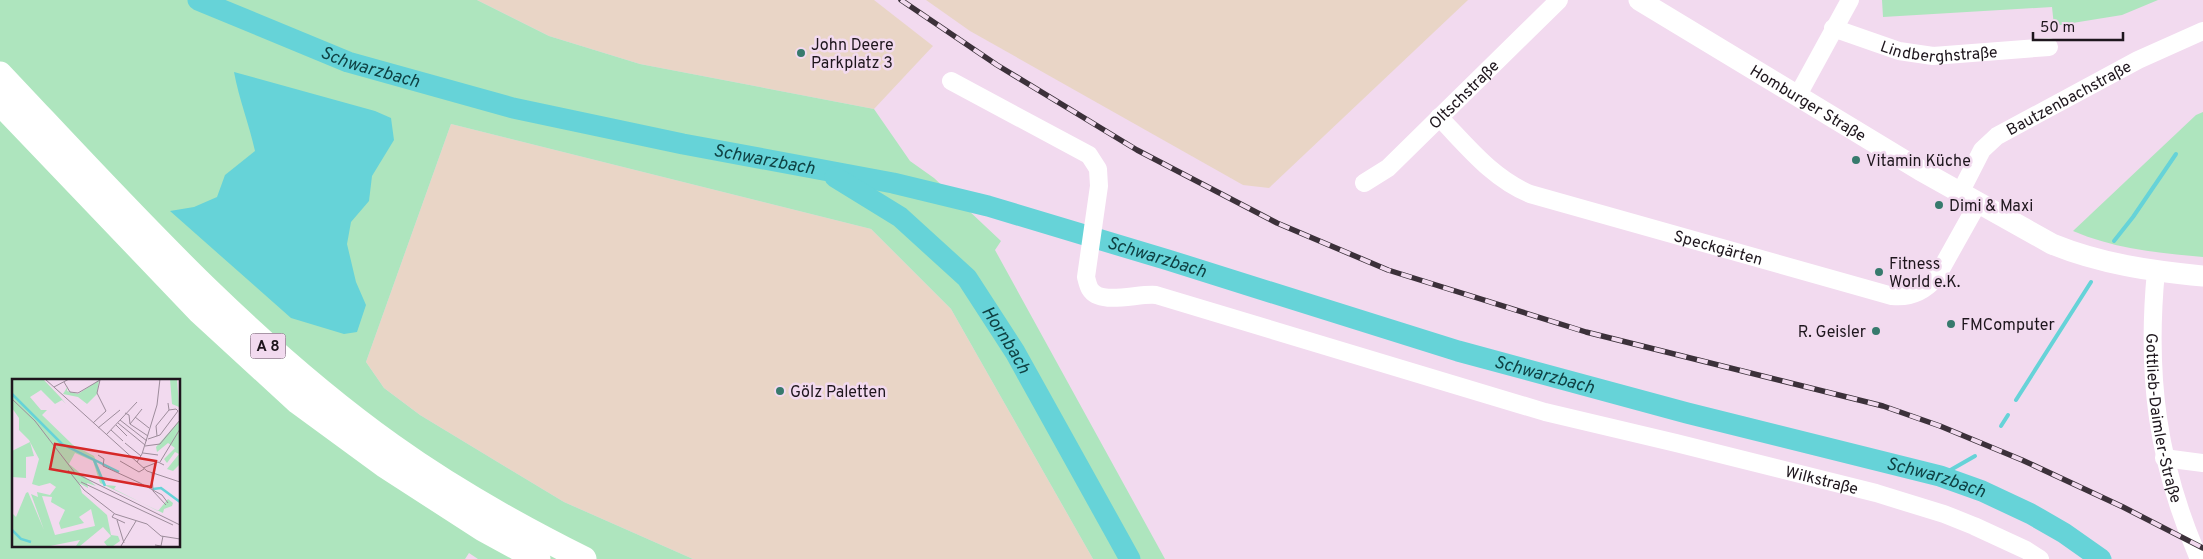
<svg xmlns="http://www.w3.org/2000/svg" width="2203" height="559" viewBox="0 0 2203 559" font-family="Overpass,sans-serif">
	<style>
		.industrial { fill: #e9d5c6 }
		.green { fill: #aee5be; fill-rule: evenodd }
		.water { fill: #66d3d8 }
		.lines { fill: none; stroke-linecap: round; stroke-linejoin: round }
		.stream { stroke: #66d3d8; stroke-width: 4 }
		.river { stroke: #66d3d8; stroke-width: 21 }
		.minor { stroke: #fff; stroke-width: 18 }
		.major { stroke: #fff; stroke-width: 21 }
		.highway { stroke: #fff; stroke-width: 25 }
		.rail-casing { stroke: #3c313a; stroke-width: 5.5 }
		.rail { stroke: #f2daef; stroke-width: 4; stroke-dasharray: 11; stroke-linecap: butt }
		.poi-dot { fill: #377a6d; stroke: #f2daef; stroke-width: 2 }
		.labels { text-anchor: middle; stroke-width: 5; stroke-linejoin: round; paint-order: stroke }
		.shield { fill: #f2daef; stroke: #5e515c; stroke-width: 1 }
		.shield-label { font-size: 15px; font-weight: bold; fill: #1e161d }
		.poi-label { font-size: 16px; fill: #1e161d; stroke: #f2daef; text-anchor: start }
		.street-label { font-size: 16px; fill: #1e161d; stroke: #f2daef }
		.water-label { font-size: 18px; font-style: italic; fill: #0f4244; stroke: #f2daef }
		.inset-river { fill: none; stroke: #66d3d8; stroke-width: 2.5 }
		.inset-road { fill: none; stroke: #9d8c9b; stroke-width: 1 }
		.view { fill: #d62828; fill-opacity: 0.15; stroke: #d62828; stroke-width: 2.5 }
		.inset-edge { fill: none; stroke: #1e161d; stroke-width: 2.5 }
	</style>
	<rect width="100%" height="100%" fill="#f2daef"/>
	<g class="industrial">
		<path d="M477,0h397l59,46 -59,63 -234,-45 -91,-28z"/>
		<path d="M926,0h542l-199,188 -26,-3 -273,-154z"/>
		<path d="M451,124l420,105 80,80 142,250h-400l-129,-57 -144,-87 -36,-27 -18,-26z"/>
	</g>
	<g class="green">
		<path d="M0,0h477l72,36 91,28 234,45 36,52 24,17 67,63 -6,9 170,309h-72l-142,-250 -80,-80 -420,-105 -85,238 18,26 36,27 144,87 129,57h-215l-9,-6 -4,6h-465zM14,380h165v165h-165z"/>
		<path d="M1882,0h276l-36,15 -68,11 -2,-19 -169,10z"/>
		<path d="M2203,112v145c-45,-4 -88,-8 -130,-26l123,-116z"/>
	</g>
	<path class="water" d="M234,72l141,39 16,7 3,22 -22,36 -3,25 -18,21 -4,22 9,38 10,23 -9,27 -13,2 -53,-16 -121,-107 24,-4 23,-10 8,-22 30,-24c-6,-27 -16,-52 -21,-79z"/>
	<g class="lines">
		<g class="stream">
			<path d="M2114,241l19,-24 43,-63"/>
			<path d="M2016,400l75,-118"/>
			<path d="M2001,426l7,-11"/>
			<path d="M1940,476l35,-20"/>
		</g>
		<g class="river">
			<path id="s1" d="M198,0l150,62 165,46 170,36 210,39 95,23 180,54 290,91 229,62 253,63 42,15 49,23 33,19 37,26"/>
			<path id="s2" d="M835,177l65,40 67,61 48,74 115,207"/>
		</g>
		<g class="minor">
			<path id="s3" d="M1833,28l66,23 34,5 116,-9"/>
			<path id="s4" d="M951,81l138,74 9,14 1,17 -13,91c1,4 2,9 4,12 10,17 48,4 66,6l389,117 131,31 200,50 68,21 30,12 52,24 14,9"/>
			<path d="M1798,95l52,-95"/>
			<path id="s5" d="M1439,117c29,30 53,61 91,77l362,102c18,2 32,-4 44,-18l42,-75"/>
			<path id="s6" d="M1364,183l24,-15 171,-168"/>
			<path id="s7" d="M1960,193l22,-43 15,-14 141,-76 65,-29"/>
			<path id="s8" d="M2156,271c-10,104 1,192 43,288"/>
			<path d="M2164,458l39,5"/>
		</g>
		<path class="major" id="s9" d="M1639,0l281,170 132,74c49,20 99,27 151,32"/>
		<g class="highway">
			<path d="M0,74c123,130 245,267 392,372 60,43 126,80 192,113"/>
			<path d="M0,103l200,209 98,90 86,63 99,64 55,30"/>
		</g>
		<defs>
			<path id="rail" d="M901,0l96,65 140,85 140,73 111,47 198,62 297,74 57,20 82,34 101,47 80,41"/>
		</defs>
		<use href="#rail" class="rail-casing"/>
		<use href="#rail" class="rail"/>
	</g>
	<g class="poi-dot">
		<circle cx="801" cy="53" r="5"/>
		<circle cx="1856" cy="160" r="5"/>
		<circle cx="1939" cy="205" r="5"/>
		<circle cx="1879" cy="272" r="5"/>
		<circle cx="1951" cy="324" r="5"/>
		<circle cx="1876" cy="331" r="5"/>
		<circle cx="780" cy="391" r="5"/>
	</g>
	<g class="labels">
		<rect class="shield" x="250.5" y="333.5" width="35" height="25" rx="4"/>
		<g class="shield-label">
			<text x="268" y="351">A 8</text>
		</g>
		<g class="poi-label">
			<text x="811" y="50">John Deere<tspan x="811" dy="18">Parkplatz 3</tspan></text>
			<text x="1866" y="166">Vitamin Küche</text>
			<text x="1949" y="211">Dimi &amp; Maxi</text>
			<text x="1889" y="269">Fitness<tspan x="1889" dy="18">World e.K.</tspan></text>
			<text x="1961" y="330">FMComputer</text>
			<text x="1866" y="337" text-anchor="end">R. Geisler</text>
			<text x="790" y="397">Gölz Paletten</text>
		</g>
		<g class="street-label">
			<text dy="6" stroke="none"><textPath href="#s3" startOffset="110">Lindberghstraße</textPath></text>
			<text dy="6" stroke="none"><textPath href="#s6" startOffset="134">Oltschstraße</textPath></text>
			<text dy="6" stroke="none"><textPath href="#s7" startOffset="150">Bautzenbachstraße</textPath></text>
			<text dy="6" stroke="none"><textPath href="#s9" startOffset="198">Homburger Straße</textPath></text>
			<text dy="6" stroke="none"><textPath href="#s5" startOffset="316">Speckgärten</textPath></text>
			<text dy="6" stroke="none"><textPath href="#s8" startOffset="148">Gottlieb-Daimler-Straße</textPath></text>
			<text dy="6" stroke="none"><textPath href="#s4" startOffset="1055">Wilkstraße</textPath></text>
		</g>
		<g class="water-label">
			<text dy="6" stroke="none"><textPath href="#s1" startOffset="185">Schwarzbach</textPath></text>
			<text dy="6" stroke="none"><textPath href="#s1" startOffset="590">Schwarzbach</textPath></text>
			<text dy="6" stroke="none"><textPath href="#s1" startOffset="995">Schwarzbach</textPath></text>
			<text dy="6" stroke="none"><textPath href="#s2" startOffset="240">Hornbach</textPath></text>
			<text dy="6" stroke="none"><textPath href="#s1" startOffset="1400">Schwarzbach</textPath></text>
			<text dy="6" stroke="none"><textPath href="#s1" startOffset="1805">Schwarzbach</textPath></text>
		</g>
	</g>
	<g transform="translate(12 379)">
		<rect width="168" height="168" fill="#f2daef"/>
		<path d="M0,0h31l18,19 5,6 -4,-4 -7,4 -14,-14 -11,7 11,13h6l-5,5 31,30 21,11 12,29 10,1 -2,3 44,22 10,-12 5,4 -1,3 -8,3 -1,4 -63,-30 -7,-22 -18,-8 -6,11 27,22 -9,-3 1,5 -9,-5 3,10 25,22 4,20 7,1 2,5 -7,5h-6l-3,-4 7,-6 -8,-9 -23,19h-4l4,-6 -30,6h-38v-33l4,4 10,-24 2,-1 16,38 -13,-36 7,3 -1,-5 13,3 6,-8 -6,-4 -11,3 -7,-2 7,-25 -10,-19 -10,-10v-12l-7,-10zM30,117l10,1 -1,5 14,8 -6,13 2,6 23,-6 -5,-6 12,-8 4,17 -40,9zM158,0h7l2,28 -7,-3zM87,1l-2,14 -10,10 -9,-7 -15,-3 5,-8 -1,5 11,3zM167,42v44l-6,6 -6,-2 12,-15 -4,-2 -8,11 -3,-4 11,-11 -7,-5 -11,9 -1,-5zM18,63l4,14 -8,1v21l-14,-1v-26z" fill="#aee5be" fill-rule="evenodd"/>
		<path class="inset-river" d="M0,15l50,50 57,28M82,81l11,26M141,110l8,-1 19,14M0,151l9,9 10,3"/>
		<path class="inset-road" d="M33,0l102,92 33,11M52,3l6,10 8,1 22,-13 -3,13 9,18 -13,12M42,8l15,-8M0,20l23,22 40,52 105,52M113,34l4,2 1,9 18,12M123,38l14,11M108,41l27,21M106,44l27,22M118,45l12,-15M104,46l11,11M86,49l22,-18M99,51l12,11M94,56l31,-33M145,57l-1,-10 13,-16 -1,-7M136,60l12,-4 18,-24 -2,-2 -7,1M113,64l16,13M133,67l15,-2 20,-24M131,74l15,2M86,76l6,4 -1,7 37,17 22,12 6,8M108,82l19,11 5,-3M125,83l5,-8 15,-49 3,-26M148,83l20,-33M131,89l15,-6 6,3M56,91l16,20 31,24 32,10 14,12 19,3M140,94l1,18 13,14M69,103l92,43M102,135l-2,3 13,6M105,141l7,23M143,166l6,1 2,-10M109,167l15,-25"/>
		<path class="view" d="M43,65l101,17 -5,26 -101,-18z"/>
		<rect width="168" height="168" class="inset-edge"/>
	</g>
	<path d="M2033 32v8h90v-8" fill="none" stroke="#1e161d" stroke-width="2.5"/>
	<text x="2040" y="32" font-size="15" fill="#1e161d" stroke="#f2daef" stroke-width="4" paint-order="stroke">50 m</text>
</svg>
